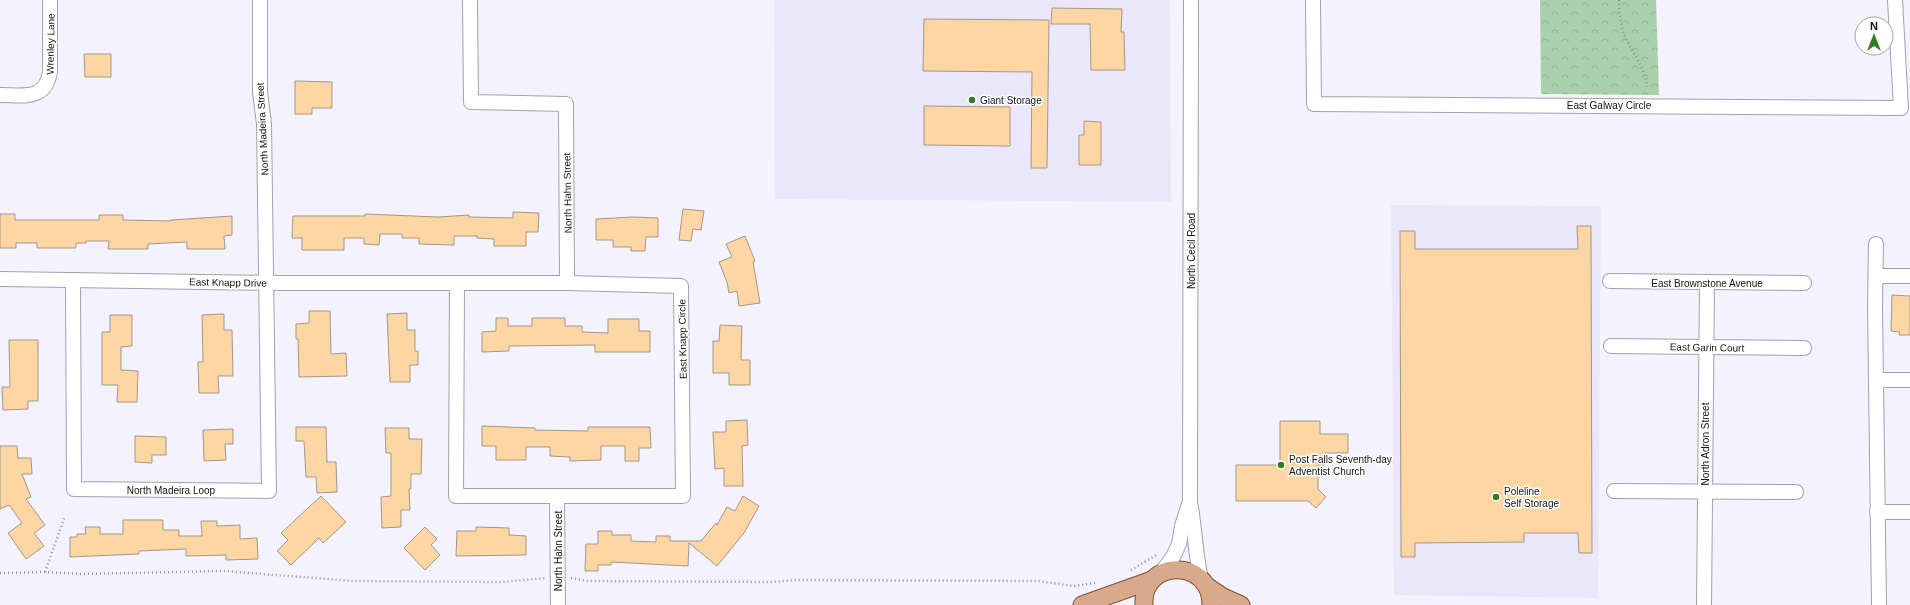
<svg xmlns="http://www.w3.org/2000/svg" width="1910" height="605" viewBox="0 0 1910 605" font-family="Arial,sans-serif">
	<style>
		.built { fill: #ebe7fb }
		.park { fill: url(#park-crowns) }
		.building { fill: #fdd6a4; stroke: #a2978a }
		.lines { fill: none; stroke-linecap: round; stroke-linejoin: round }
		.minor-casing { stroke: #a3a0b0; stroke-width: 16 }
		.major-casing { stroke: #824f30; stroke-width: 19 }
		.path { stroke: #918f98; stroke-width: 2.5; stroke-dasharray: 1 3; stroke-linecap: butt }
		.minor { stroke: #fff; stroke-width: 14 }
		.major { stroke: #d8aa8b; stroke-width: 17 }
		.poi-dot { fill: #327b21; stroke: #fff; stroke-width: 1.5 }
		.labels { text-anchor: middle; stroke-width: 3; stroke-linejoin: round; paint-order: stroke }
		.street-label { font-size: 10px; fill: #131117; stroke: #fff }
		.poi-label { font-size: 10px; fill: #131117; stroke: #fff; text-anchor: start }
	</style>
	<defs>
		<pattern id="park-crowns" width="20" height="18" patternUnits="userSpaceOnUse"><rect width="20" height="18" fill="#a9d0ac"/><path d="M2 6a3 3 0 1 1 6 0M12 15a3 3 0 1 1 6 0" fill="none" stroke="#91b293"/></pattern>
	</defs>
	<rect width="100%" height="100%" fill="#f4f2fd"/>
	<g class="built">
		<path d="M774,0h396l1,202 -396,-3z"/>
		<path d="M1391,205l210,1 -3,392 -204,-3z"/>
	</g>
	<path class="park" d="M1540,0h116l3,95 -118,-1z"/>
	<g class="building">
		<path d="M1052,8l70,1 -1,23h3l1,38h-34l-1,-46h-39z"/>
		<path d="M924,19l125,1 -2,148h-16l1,-96 -109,-1z"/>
		<path d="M84,54h27v23h-26z"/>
		<path d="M295,81l37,1v26h-20v6h-17z"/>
		<path d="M924,106l86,1v39l-86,-1z"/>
		<path d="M1084,121l17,1v43h-22v-30h5z"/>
		<path d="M683,209l21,2 -3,19 -8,-1 -2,12 -12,-1z"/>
		<path d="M513,212l26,1 -1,19h-12v14h-32v-7l-17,-1v-2h-23v9l-35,-1v-6h-17v-4h-22l-1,11 -15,-1v-6h-20v12h-42v-12h-10l1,-22h72v-2l73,3 31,-2v2l44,1z"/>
		<path d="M0,214h15v6h84v-5h24v5l48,1v-1l61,-4v19l-8,1 1,13h-38v-7l-39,2v5h-40l1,-8h-23v2h-10v5h-39v-5h-21v5h-16z"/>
		<path d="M632,217l26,1v19h-12l-1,14h-14v-4h-18v-7h-17v-21z"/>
		<path d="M1577,226h14l1,327h-13l-1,-20h-54v9l-109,1v14h-14l-1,-326h15v18h163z"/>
		<path d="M745,236l10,25 -2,1 7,41 -21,3 -2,-15 -8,2 -2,-11 -8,-20 13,-5 -6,-13z"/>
		<path d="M1892,295l18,1v39h-11l1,-3 -9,-1z"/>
		<path d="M309,311h21l1,43 15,-1 1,23 -48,1 -1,-38h-2v-15l13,-1z"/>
		<path d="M407,313v17h8v21h3v14h-8v17h-20l-3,-68z"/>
		<path d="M224,314v16h8l1,46h-15l1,17h-20l-1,-31h5l-1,-47z"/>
		<path d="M110,315h22v31l-11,1v23l17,1 -1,31h-20l1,-17h-16v-53h8z"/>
		<path d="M496,318h12v8h24v-8h33v8h17v6l26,1v-14h31v12h11v21h-55v-7l-86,1v5l-27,1v-20l14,-1z"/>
		<path d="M720,325l22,1 -1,34h9v25h-21v-12h-16v-32h6z"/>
		<path d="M9,340h29v61h-10v8l-25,1 -1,-23h8z"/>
		<path d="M747,420l1,25 -6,1 1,40h-19v-18l-9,1 -2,-37h13v-11z"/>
		<path d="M1280,421h40v13h28v19h-23v12h-7v24l8,8 -10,11 -8,-7h-72v-36h44z"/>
		<path d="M482,426l53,2v2l53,1v-4h62l1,21h-12v13h-14v-15h-24v14l-31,1v-4l-20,-1v-9h-24v13h-30v-14h-14z"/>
		<path d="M296,427h30l1,35h9l1,30 -20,1 -1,-16h-10l-2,-36h-8z"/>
		<path d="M385,428h24v11h13l-1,35h-10v15h-2l1,21h-9v17l-19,1 -1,-31 10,-1v-43h-5z"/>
		<path d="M233,429v15h-8l1,16 -22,1 -1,-31z"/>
		<path d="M135,436l31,1v18h-14v8l-17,-1z"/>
		<path d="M0,446h17l1,12h13l1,16h-10l9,23 -5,2 19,26 -11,8 10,13 -18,13 -18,-26 14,-10 -13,-18 -9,4z"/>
		<path d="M321,496l25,26 -23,21 -4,-5 -28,27 -14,-14 11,-11 -7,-7z"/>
		<path d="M743,496l16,10 -15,27 -27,33 -28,-23 -1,23 -77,-4v3h-13v6h-13l1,-27h12v-13h14v4h19v6l25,1v-6h14v5h31l15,-18 1,2 10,-18 8,4z"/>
		<path d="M123,520h40v10h16v6h23l-1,-15h16v5l23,-1v14l17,-1 1,21 -32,1v-5l-40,1v-7l-47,2v3l-69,3v-20h7v-3h9l-1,-7h15v7h23z"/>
		<path d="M425,527l12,12 -6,6 9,10 -15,15 -21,-22z"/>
		<path d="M476,527l33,1v7l17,1v19l-70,1 1,-25h19z"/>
	</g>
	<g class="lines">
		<defs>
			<g id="minor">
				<path d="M470,0l1,102 95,2 1,179"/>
				<path d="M1191,0l-1,502c5,26 5,51 11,77"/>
				<path d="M1313,0l1,104 587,4 -6,-108"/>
				<path d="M0,95c24,0 45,6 50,-23v-72"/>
				<path d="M1876,244l-1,62 4,299"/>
				<path d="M1876,276h34"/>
				<path d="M0,279l281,4h176"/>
				<path d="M73,280l1,209 195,2 -5,-367 -4,-32v-92"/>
				<path d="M1610,281l194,2"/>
				<path d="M457,283h110l114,3 2,210h-227z"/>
				<path d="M1611,346l193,2"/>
				<path d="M1876,380h34"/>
				<path d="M1614,491l182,1"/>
				<path d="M557,497l1,108"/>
				<path d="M1877,512h33"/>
				<path d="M1161,573l12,-16 6,-13 3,-18 7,-22"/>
				<path d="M1704,605l3,-322"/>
			</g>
			<g id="major">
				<path d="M1208,587l15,10 18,8"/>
				<path d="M1082,605l70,-25"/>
				<path d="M1144,605c-3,-46 67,-48 67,0"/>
			</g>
		</defs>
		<use href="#minor" class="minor-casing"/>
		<use href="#major" class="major-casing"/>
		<g class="path">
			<path d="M1619,0c0,13 2,29 8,41 8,15 18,28 20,46"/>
			<path d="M1131,570l27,-16"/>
			<path d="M45,572l20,-56"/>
			<path d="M0,573l45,-1 36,2 143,-3 129,10 149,1 44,-4"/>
			<path d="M571,578l17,3 185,1 22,-2 243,1 36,5 21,-3"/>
		</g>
		<use href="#minor" class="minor"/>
		<use href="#major" class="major"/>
	</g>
	<g class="poi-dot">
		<circle cx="972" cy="100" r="4"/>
		<circle cx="1281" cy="465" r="4"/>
		<circle cx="1496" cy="497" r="4"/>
	</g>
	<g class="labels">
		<g class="street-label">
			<text transform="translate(50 44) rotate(-89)" y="4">Wrenley Lane</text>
			<text x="1609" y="109">East Galway Circle</text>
			<text transform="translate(262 129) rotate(-93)" y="4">North Madeira Street</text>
			<text transform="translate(567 193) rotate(-91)" y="4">North Hahn Street</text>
			<text transform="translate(1191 251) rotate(-90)" y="4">North Cecil Road</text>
			<text transform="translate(228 282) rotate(1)" y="4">East Knapp Drive</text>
			<text x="1707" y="287">East Brownstone Avenue</text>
			<text transform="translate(682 339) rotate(-91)" y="4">East Knapp Circle</text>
			<text transform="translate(1707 347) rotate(1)" y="4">East Garin Court</text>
			<text transform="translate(1705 444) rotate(-90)" y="4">North Adron Street</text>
			<text x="171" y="494">North Madeira Loop</text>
			<text transform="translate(558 551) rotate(-90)" y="4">North Hahn Street</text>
		</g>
		<g class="poi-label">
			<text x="980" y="104">Giant Storage</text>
			<text x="1289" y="463">Post Falls Seventh-day<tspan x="1289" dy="12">Adventist Church</tspan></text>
			<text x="1504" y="495">Poleline<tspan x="1504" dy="12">Self Storage</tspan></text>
		</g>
	</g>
	<g transform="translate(1874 36)"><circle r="19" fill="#ffffff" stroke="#a1a0a2"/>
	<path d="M0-3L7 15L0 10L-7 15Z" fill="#327b21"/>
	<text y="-6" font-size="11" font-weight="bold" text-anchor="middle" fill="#131117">N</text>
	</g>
</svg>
